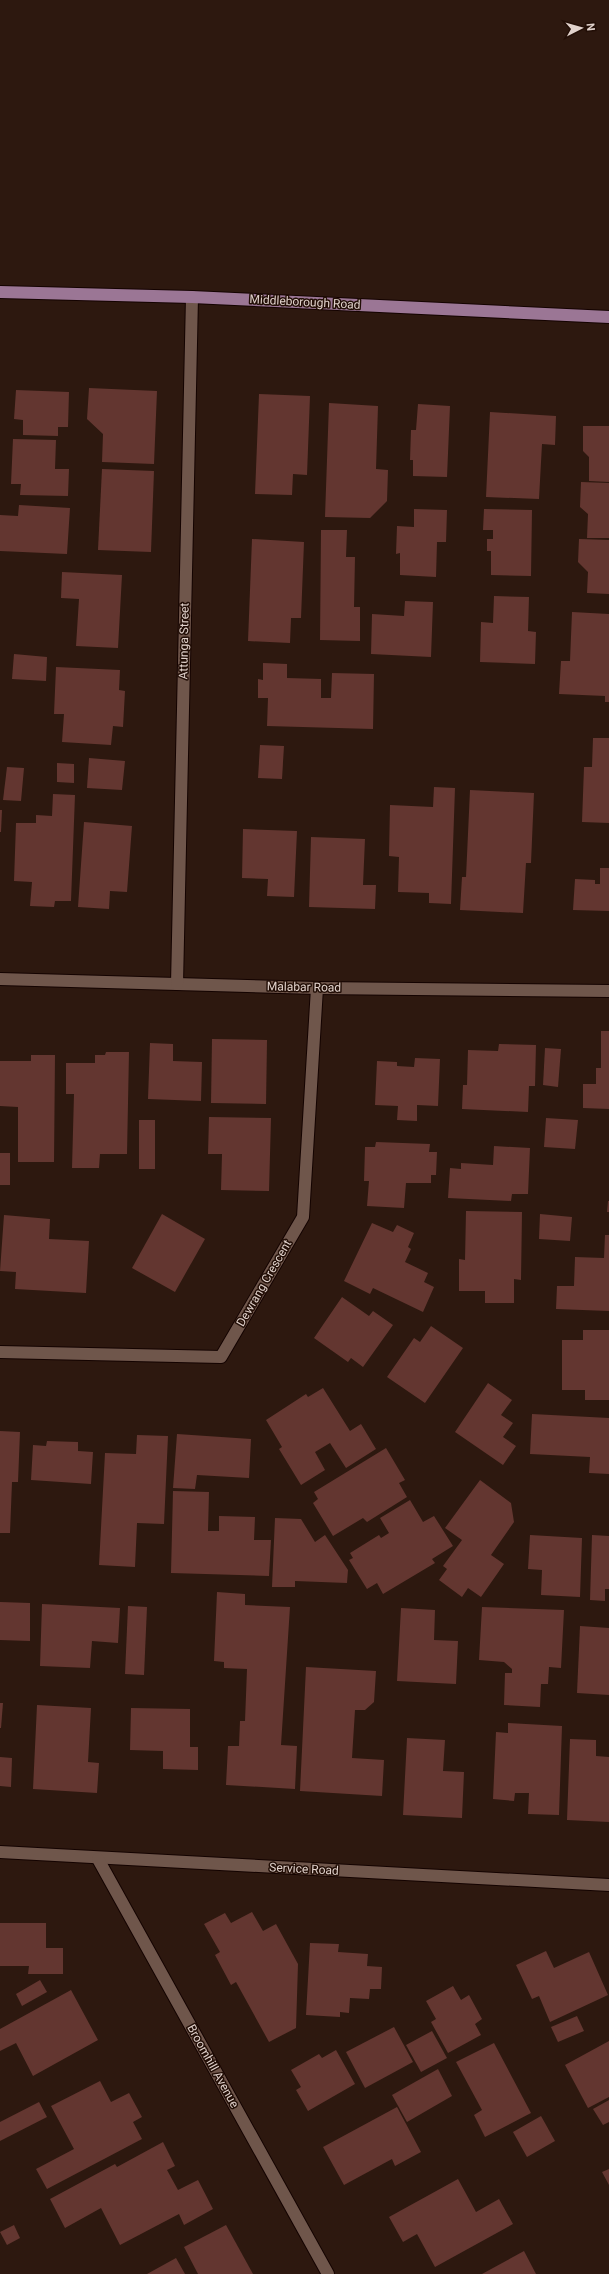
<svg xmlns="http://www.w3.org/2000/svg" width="609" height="2274" viewBox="0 0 609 2274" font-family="Roboto,sans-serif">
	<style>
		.building { fill: #633630 }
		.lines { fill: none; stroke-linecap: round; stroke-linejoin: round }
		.street-casing { stroke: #140300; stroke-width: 14 }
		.primary-casing { stroke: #140300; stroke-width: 14 }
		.street { stroke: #6f564b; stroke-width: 12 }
		.primary { stroke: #9b7695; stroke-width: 12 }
		.labels { text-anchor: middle; stroke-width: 3; stroke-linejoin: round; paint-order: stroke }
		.street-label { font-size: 12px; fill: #e1d2cc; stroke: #220e06 }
	</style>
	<rect width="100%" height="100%" fill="#2d180f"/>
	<g class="building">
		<path d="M89,388l68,3 -3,73 -52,-2 1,-28 -16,-15z"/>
		<path d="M16,390l53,2 -1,35h-10v9l-35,-1v-15l-9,-1z"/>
		<path d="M259,394l51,2 -3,79 -14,-1 -1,21 -37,-1z"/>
		<path d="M329,403l49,3 -2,63 12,1 -1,31 -17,17 -45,-1z"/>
		<path d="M418,404l32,2 -3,71 -34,-1v-16h-3l1,-30h5z"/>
		<path d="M490,412l66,4 -1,29 -13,-1 -3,55 -53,-2z"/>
		<path d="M583,426h26v56l-20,-1v-24l-6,-6z"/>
		<path d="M13,439l43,1 -1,29h14l-1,27 -48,-1 1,-11h-10z"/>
		<path d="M102,469l52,2 -3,81 -53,-2z"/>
		<path d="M581,482l28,1v55h-22l1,-24 -8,-7z"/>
		<path d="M19,505l51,3 -3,46 -67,-3v-36l18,1z"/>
		<path d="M414,509l33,1 -1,32h-9l-1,35 -36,-2v-22l-4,1 1,-28 17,1z"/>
		<path d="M484,509l48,1 -1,66 -40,-1v-24h-4v-12h6v-9h-10z"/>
		<path d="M321,530h26l-1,27h9l-1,50h6v34l-40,-1z"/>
		<path d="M252,539l52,3 -3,76h-10l-1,25 -42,-2z"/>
		<path d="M579,539l30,1v54l-22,-1 1,-21 -10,-10z"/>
		<path d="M62,572l60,3 -4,73 -42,-2 3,-47 -18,-1z"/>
		<path d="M494,596l35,1 -1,34 8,1 -1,32 -55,-2 1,-40 12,1z"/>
		<path d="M405,601l28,1 -2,55 -60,-3 1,-40 32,2z"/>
		<path d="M572,612l37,2v88h-4v-6l-46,-2 2,-33h9z"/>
		<path d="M14,654l33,3 -1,24 -34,-2z"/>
		<path d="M263,663l24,1v14l34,1v19h10l1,-25 42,1 -1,55 -106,-3 1,-28h-10v-19l5,1z"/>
		<path d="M56,667l64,3 -1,20 6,1 -2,36 -10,-1 -2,19 -49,-3 2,-28h-10z"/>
		<path d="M593,738h16v85l-27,-1 2,-55h8z"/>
		<path d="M260,745l24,1 -2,33 -24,-1z"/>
		<path d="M89,758l36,3 -3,29 -35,-2z"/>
		<path d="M57,763l17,1v19l-17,-1z"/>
		<path d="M7,767l17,1 -3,33 -18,-1z"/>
		<path d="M434,787l21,1 -4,116 -22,-1v-10l-31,-1 1,-35 -10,-1 1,-51 43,2z"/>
		<path d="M470,790l64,3 -3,70h-5l-3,50 -63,-3 2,-33h4z"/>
		<path d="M53,794l22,1 -4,106h-16l-1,6 -24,-1 2,-24 -18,-1 2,-58h20v-8l16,1z"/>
		<path d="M0,810h2l-1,22h-1z"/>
		<path d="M84,822l48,4 -5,66 -17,-1 -1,18 -31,-2z"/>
		<path d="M243,829l54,2 -3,66 -27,-1 1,-17 -26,-1z"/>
		<path d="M311,837l54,2 -2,46h13l-1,24 -66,-2z"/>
		<path d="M600,868h9v43l-36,-1 2,-31 20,1v4h5z"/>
		<path d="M601,1031h8v78l-26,-1v-24h13v-16h5z"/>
		<path d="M212,1039l55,1 -1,64 -55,-1z"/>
		<path d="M150,1043l23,1v17l29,1 -1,39 -53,-2z"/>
		<path d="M499,1044l37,1 -1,41h-6l-1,26 -66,-3 1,-24h4l1,-35 30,1z"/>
		<path d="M545,1048l16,1 -3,38 -15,-2z"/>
		<path d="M106,1052h23l-2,102h-27l-1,14h-27l2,-74h-8v-31h29v-8h10z"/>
		<path d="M31,1055h24l-1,107h-36v-55l-18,-1v-45h31z"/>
		<path d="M415,1058l25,1 -2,47 -21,-1v16l-20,-1 1,-14 -23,-1 2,-44 20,1v4l17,1z"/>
		<path d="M209,1117l62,1 -2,73 -48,-1 1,-36h-14z"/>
		<path d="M546,1118l32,2 -3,29 -31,-2z"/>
		<rect x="139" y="1120" width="16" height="49"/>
		<path d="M376,1142l54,2 -1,8h8l-1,23h-5v8h-25l-2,25 -37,-2 2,-25h-5l1,-34h10z"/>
		<path d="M494,1146l36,2 -2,46h-16l-1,7 -63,-3 2,-30 11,1v-6l32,2z"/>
		<rect x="0" y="1153" width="10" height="32"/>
		<path d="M608,1201h1v11h-2z"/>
		<path d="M466,1211l56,1 -1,68 -7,-1v24h-29v-12h-26v-32l6,1z"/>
		<path d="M162,1214l43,25 -30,53 -43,-24z"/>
		<path d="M540,1214l32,3 -2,24 -31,-2z"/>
		<path d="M4,1215l46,4 -1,20 40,2 -3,52 -71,-4 1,-17 -16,-1z"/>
		<path d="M372,1223l21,9 4,-7 17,8 -6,14 3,2 -6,13 23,11 -4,9 10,5 -11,25 -50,-24 -3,6 -26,-13z"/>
		<path d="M605,1235h4v76l-53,-2 1,-23h17l1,-29 29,1z"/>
		<path d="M342,1297l27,19 4,-5 20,14 -30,42 -12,-9 -3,4 -34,-24z"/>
		<path d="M431,1326l32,22 -38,55 -38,-26 27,-39 6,4z"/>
		<path d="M583,1330h26v70h-24v-10h-23v-50h21z"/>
		<path d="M488,1383l24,17 -11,15 12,8 -10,14 13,9 -13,19 -48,-33z"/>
		<path d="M323,1388l27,43 11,-7 15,25 -30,19 -16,-25 -15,9 10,18 -24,15 -22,-36 3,-2 -16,-27 40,-26 2,3z"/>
		<path d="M532,1414l77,4v56l-20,-1 1,-16 -60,-3z"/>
		<path d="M0,1431l20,1 -2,50h-6l-2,51h-10z"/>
		<path d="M177,1434l74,5 -2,39 -52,-3 -2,14 -22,-1z"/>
		<path d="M137,1435l31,1 -4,88 -27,-1 -2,44 -36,-2 6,-112 31,1z"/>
		<path d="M47,1441l31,1v9l15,1 -2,32 -60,-4 2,-35 13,1z"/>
		<path d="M386,1448l19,32 -6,3 8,14 -40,25 -4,-4 -30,18 -20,-33 5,-4 -4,-7z"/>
		<path d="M480,1480l31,23 3,19 -23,33 13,9 -23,33 -13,-9 -6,9 -23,-17 8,-11 -4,-3 19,-26 -17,-12z"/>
		<path d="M173,1491l36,1 -1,39h11v-15l36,1 -1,23h17l-2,36 -98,-3z"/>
		<path d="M410,1500l13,22 11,-6 19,30 -21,13 3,4 -52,31 -6,-11 -10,6 -18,-29 4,-2 -3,-5 29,-18 2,3 8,-5 -9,-15z"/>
		<path d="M275,1518l26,1 14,23 10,-7 23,35 -1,13 -52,-2v6h-23z"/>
		<path d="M530,1535l52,3 -2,59 -39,-2 1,-25 -14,-1z"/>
		<path d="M592,1535l17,1v53h-4v12l-15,-1z"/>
		<path d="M217,1592l28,2v11l45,2 -9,138 16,1 -2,43 -69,-4 2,-39h11l1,-25h5l2,-52 -23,-1v-6l-10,-1z"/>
		<path d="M0,1602l30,1v38l-30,-1z"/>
		<path d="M42,1604l78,4 -2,35 -26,-2 -2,27 -50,-2z"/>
		<path d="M128,1606l19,1 -3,68 -19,-1z"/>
		<path d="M482,1607l82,3 -3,58 -12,-1 -1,17h-7l-1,23 -36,-2 1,-32h7v-4l-8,-7 -25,-2z"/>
		<path d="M401,1608l34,2 -1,30 24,1 -2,43 -59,-3z"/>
		<path d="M580,1626l29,2v67l-32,-2z"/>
		<path d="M306,1667l70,4 -2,31 -9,8h-10l-3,48 32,2 -2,36 -82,-5z"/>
		<path d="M0,1703h3l-2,25h-1z"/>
		<path d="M37,1705l54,3 -3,54 11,1 -2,30 -64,-4z"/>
		<path d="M131,1708l59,1v38h8v23l-35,-1v-18l-33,-1z"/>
		<path d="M508,1723l54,3 -3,89 -31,-1 1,-21h-14l-1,8 -21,-2 3,-67 12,1z"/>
		<path d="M407,1738l38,2 -2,31 21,1 -2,46 -59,-3z"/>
		<path d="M570,1739l26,1v16l13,1v65l-42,-2z"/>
		<path d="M0,1757l12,1 -1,29 -11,-1z"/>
		<path d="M252,1912l11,19 13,-7 22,40 -2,64 -27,14 -33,-60 -5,3 -16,-30 5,-3 -16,-28 21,-11 6,10z"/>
		<path d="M0,1923h46v25h17v26h-35l1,-8h-29z"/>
		<path d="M310,1943l29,1 -1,8 30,2 -1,12 15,1 -1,22h-11l-1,10 -19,-1 -1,15 -9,-1v5l-34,-2z"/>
		<path d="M546,1951l8,17 35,-16 19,43 -58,27 -11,-26 -7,3 -16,-34z"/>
		<path d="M40,1980l7,12 -25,14 -6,-12z"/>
		<path d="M453,1986l8,14 8,-5 13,24 -7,5 6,11 -33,18 -17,-31 5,-3 -10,-18z"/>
		<path d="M71,1990l27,50 -65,36 -17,-33 -16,8v-22z"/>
		<path d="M577,2016l7,15 -26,11 -7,-15z"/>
		<path d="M394,2027l19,35 -48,26 -19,-36z"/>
		<path d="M432,2031l15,27 -26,14 -15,-27z"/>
		<path d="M609,2041v56l-21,11 -23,-43z"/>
		<path d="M494,2043l37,70 -46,24 -11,-22 8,-5 -26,-48z"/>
		<path d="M336,2050l19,34 -47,27 -12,-21 5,-3 -10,-17 28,-16 3,4z"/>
		<path d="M438,2069l14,27 -45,26 -15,-27z"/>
		<path d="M100,2081l11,21 18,-9 13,24 -9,5 9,17 -95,50 -11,-20 38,-20 -23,-43z"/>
		<path d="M609,2100v22l-6,3 -10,-16z"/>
		<path d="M39,2102l8,15 -47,24v-19z"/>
		<path d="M397,2107l24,45 -26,14 -3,-7 -48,26 -21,-38z"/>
		<path d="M541,2116l14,25 -28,16 -14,-25z"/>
		<path d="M163,2142l12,24 -8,4 11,20 20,-10 15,29 -29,16 -5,-11 -59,31 -19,-37 -36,20 -15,-29 65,-35 2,3z"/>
		<path d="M609,2169v16l-7,-13z"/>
		<path d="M458,2179l18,33 23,-13 14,25 -78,43 -18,-33 -14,8 -14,-25z"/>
		<path d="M14,2225l6,13 -13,7 -7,-13z"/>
		<path d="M226,2225l27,49h-55l-14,-27z"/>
		<path d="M524,2251l12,23h-54z"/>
		<path d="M176,2258l9,16h-38z"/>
	</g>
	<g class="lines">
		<defs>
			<g id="street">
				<path d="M0,979l317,9 292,3"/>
				<path d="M177,984l15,-687"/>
				<path d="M0,1352l221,5 82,-140 14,-229"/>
				<path d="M0,1852l609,33"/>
				<path d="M98,1859l230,415"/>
			</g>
			<path id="primary" d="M0,292l192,5 417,20"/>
		</defs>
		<use href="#street" class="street-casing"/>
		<use href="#primary" class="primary-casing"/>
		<use href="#street" class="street"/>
		<use href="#primary" class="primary"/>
	</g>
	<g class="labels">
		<g class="street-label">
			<text transform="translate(305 302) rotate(3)" y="4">Middleborough Road</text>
			<text transform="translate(184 641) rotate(-89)" y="4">Attunga Street</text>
			<text transform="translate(304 987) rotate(1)" y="4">Malabar Road</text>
			<text transform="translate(264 1283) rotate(-60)" y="4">Dewrang Crescent</text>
			<text transform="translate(304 1869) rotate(3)" y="4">Service Road</text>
			<text transform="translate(213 2066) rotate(61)" y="4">Broomhill Avenue</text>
		</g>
	</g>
	<g transform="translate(581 28) rotate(84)" stroke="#220e06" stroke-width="3" paint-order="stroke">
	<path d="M0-3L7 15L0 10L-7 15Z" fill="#e1d2cc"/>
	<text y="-6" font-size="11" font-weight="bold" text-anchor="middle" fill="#e1d2cc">N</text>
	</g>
</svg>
